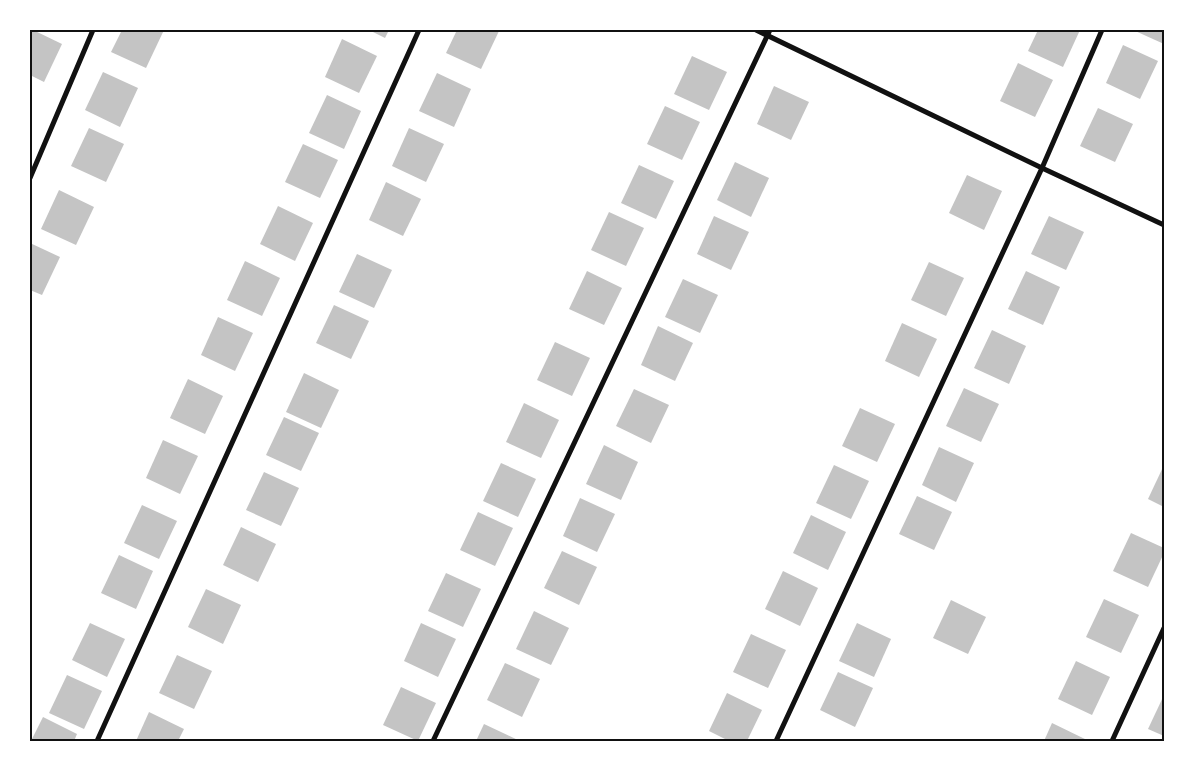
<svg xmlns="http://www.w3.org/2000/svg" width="1194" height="771" viewBox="0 0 1194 771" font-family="'Roboto Serif',serif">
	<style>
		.building { fill: #c4c4c4 }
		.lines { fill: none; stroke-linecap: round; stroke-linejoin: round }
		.minor { stroke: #111; stroke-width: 5 }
		.neatline { fill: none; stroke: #111; stroke-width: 2 }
	</style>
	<rect width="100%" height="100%" fill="#fff"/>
	<g class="building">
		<path d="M30,30h3l29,14 -18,38 -14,-7z"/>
		<path d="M122,30h42l-18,38 -35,-16z"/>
		<path d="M369,30h20l-4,8z"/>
		<path d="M457,30h40l2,1 -18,38 -35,-16z"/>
		<path d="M1038,30h42l-17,37 -35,-16z"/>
		<path d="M1133,30h31v14z"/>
		<path d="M342,39l35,17 -18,37 -34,-16z"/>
		<path d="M1123,45l35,16 -18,38 -34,-16z"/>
		<path d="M692,56l35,16 -18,38 -35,-16z"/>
		<path d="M1018,63l35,17 -18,37 -35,-16z"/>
		<path d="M103,72l35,16 -18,39 -35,-17z"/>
		<path d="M437,73l34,16 -17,38 -35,-16z"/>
		<path d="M774,86l35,16 -18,38 -34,-16z"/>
		<path d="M327,95l34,16 -17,38 -35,-16z"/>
		<path d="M665,106l35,16 -18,38 -35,-16z"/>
		<path d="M1098,108l35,16 -18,38 -35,-16z"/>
		<path d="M89,128l35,16 -18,38 -35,-16z"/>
		<path d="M409,128l35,16 -18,38 -34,-16z"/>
		<path d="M303,144l35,16 -18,38 -35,-16z"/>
		<path d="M735,162l34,16 -18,39 -34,-17z"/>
		<path d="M639,165l35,16 -18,38 -35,-16z"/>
		<path d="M967,175l35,16 -18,39 -35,-17z"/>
		<path d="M386,182l35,17 -18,37 -34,-16z"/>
		<path d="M59,190l35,17 -18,38 -35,-16z"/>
		<path d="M278,206l35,17 -18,38 -35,-17z"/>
		<path d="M609,212l35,16 -18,38 -35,-16z"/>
		<path d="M714,216l35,16 -18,38 -34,-16z"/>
		<path d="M1049,216l35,16 -18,38 -35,-16z"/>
		<path d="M30,243l30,14 -18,38 -12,-5z"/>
		<path d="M357,254l35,16 -18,38 -35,-16z"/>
		<path d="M245,261l35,17 -18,38 -35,-16z"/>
		<path d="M929,262l35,16 -18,38 -35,-16z"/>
		<path d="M587,271l35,17 -18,37 -35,-16z"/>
		<path d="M1026,271l34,16 -17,38 -35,-16z"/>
		<path d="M683,279l35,16 -18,38 -35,-16z"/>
		<path d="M334,305l35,16 -18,38 -35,-16z"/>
		<path d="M218,317l35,16 -18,38 -34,-16z"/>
		<path d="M902,323l35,16 -18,38 -34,-16z"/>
		<path d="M658,326l35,17 -18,38 -34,-16z"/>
		<path d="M992,330l34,16 -17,38 -35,-16z"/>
		<path d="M555,342l35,16 -18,38 -35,-16z"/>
		<path d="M304,373l35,17 -18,38 -35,-16z"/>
		<path d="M188,379l35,17 -18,38 -35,-16z"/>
		<path d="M964,388l35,16 -18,38 -35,-16z"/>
		<path d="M634,389l35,16 -18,38 -35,-17z"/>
		<path d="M524,403l35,17 -18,38 -35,-16z"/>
		<path d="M860,408l35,16 -18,38 -35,-16z"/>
		<path d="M284,417l35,16 -18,38 -35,-16z"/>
		<path d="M163,440l35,16 -18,38 -34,-16z"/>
		<path d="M604,445l34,17 -17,38 -35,-16z"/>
		<path d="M939,447l35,16 -18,39 -34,-17z"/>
		<path d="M501,463l35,16 -18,38 -35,-16z"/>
		<path d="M834,465l35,16 -18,38 -35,-16z"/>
		<path d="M1164,465v42l-16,-8z"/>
		<path d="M264,472l35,16 -18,38 -35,-16z"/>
		<path d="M917,496l35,16 -18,38 -35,-16z"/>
		<path d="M580,498l35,16 -18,38 -34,-16z"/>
		<path d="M142,505l35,16 -18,38 -35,-16z"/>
		<path d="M478,512l35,16 -18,38 -35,-16z"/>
		<path d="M811,515l35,17 -18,38 -35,-17z"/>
		<path d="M241,527l35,17 -18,38 -35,-17z"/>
		<path d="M1131,533l33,15v5l-16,34 -35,-16z"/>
		<path d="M562,551l35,16 -18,38 -35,-17z"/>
		<path d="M119,555l34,16 -17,38 -35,-16z"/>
		<path d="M783,571l35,17 -18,38 -35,-17z"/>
		<path d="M446,573l35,16 -18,38 -35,-16z"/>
		<path d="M206,589l35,16 -18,39 -35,-17z"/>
		<path d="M1104,599l35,16 -18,38 -35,-16z"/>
		<path d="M951,600l35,17 -18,37 -35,-16z"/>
		<path d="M534,611l35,17 -18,37 -35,-16z"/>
		<path d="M90,623l35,16 -18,38 -35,-17z"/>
		<path d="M421,623l35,16 -18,38 -34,-16z"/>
		<path d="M857,623l34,16 -17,38 -35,-16z"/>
		<path d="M751,634l35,16 -18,38 -35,-16z"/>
		<path d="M177,655l35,16 -18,38 -35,-16z"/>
		<path d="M1076,661l34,16 -18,38 -34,-16z"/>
		<path d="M505,663l35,16 -18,38 -35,-17z"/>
		<path d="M838,672l35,16 -18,39 -35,-17z"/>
		<path d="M67,675l35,16 -18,38 -35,-16z"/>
		<path d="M401,687l35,16 -18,38 -35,-16z"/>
		<path d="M727,693l35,17 -15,31h-18l-20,-10z"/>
		<path d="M1164,695v41l-16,-7z"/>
		<path d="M149,712l35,17 -6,12h-42z"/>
		<path d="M43,717l34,17 -3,7h-43z"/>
		<path d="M1052,723l35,17 -1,1h-42z"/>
		<path d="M484,724l36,17h-44z"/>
	</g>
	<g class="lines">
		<g class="minor">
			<path d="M756,30l286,138 122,57"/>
			<path d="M30,178l63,-148"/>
			<path d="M97,741l322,-711"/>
			<path d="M433,741l337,-711"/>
			<path d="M776,741l266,-573 60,-138"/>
			<path d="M1112,741l52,-113"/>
		</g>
	</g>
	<rect width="1194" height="771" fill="none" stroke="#ffffff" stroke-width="62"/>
	<rect x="31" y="31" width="1132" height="709" class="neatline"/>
</svg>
